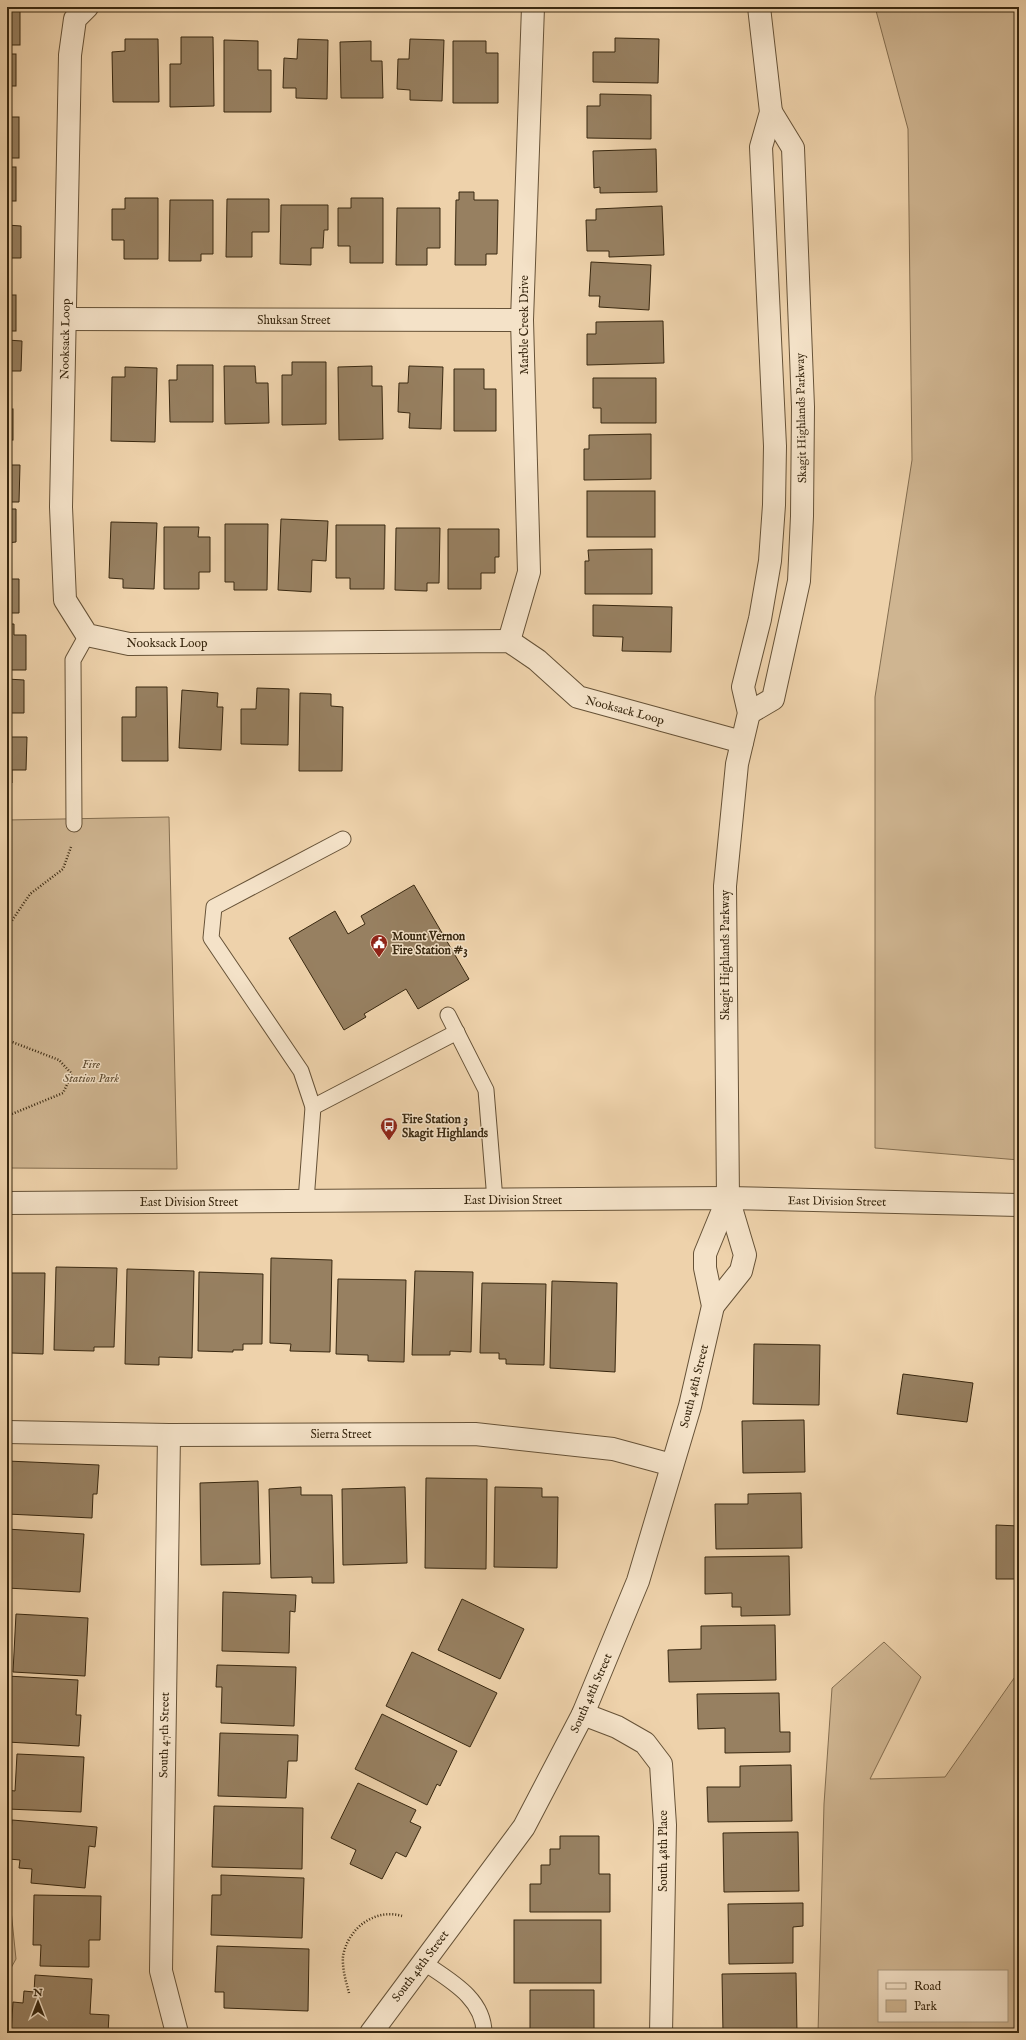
<svg xmlns="http://www.w3.org/2000/svg" width="1026" height="2040" viewBox="0 0 1026 2040" font-family="'IM FELL English',serif">
	<style>
		.green { fill: #cfb591; stroke: #846e50; fill-rule: evenodd }
		.building { fill: #978061; stroke: #392810 }
		.lines { fill: none; stroke-linecap: round; stroke-linejoin: round }
		.service-casing { stroke: #665237; stroke-width: 17 }
		.minor-casing { stroke: #665237; stroke-width: 24 }
		.tertiary-casing { stroke: #665237; stroke-width: 24 }
		.path { stroke: #392810; stroke-width: 2.5; stroke-dasharray: 1 2; stroke-linecap: butt }
		.service { stroke: #f4e2c8; stroke-width: 15 }
		.minor { stroke: #f4e2c8; stroke-width: 22 }
		.tertiary { stroke: #f4e2c8; stroke-width: 22 }
		.labels { text-anchor: middle; stroke-width: 3; stroke-linejoin: round; paint-order: stroke }
		.street-label { font-size: 12px; fill: #392810; stroke: #f4e2c8 }
		.poi-label { font-size: 12px; font-weight: bold; fill: #392810; stroke: #f4e2c8; text-anchor: start }
		.park-label { font-size: 12px; font-style: italic; fill: #5e4b30; stroke: #f4e2c8 }
	</style>
	<rect width="100%" height="100%" fill="#eed2ab"/>
	<filter id="stains"><feTurbulence type="fractalNoise" baseFrequency=".005" numOctaves="4"/><feColorMatrix values="0 0 0 0 .2 0 0 0 0 .09 0 0 0 0 .02 0 0 0 .5 -.17"/></filter>
	<radialGradient id="worn" r=".72"><stop offset=".6" stop-color="#630" stop-opacity="0"/><stop offset="1" stop-color="#630" stop-opacity=".3"/></radialGradient>
	<g class="green">
		<path d="M875,7h144v1153l-144,-12v-451l37,-237 -4,-331z"/>
		<path d="M169,817l8,352 -170,-1v-348z"/>
		<path d="M884,1642l37,35 -51,102 75,-2 74,-106v362h-201l6,-229 8,-116zM879,1971h128v50h-128z"/>
		<path d="M7,1871l9,88 -9,16z"/>
	</g>
	<g class="building">
		<rect x="7" y="7" width="13" height="38"/>
		<path d="M181,37h32l1,69 -44,1v-43h11z"/>
		<path d="M615,38l44,1 -1,44 -65,-1v-30h22z"/>
		<path d="M125,39h33l1,63h-46l-1,-50 13,-1z"/>
		<path d="M298,39l30,1 -1,59 -31,-1v-10h-13l1,-30 13,1z"/>
		<path d="M410,39l34,1 -2,61 -32,-1v-10l-13,-1 1,-30h11z"/>
		<path d="M224,40l34,1v29h13v42h-47z"/>
		<path d="M371,41v20h11l1,37h-42l-1,-56z"/>
		<path d="M453,41h33v12h12v50h-45z"/>
		<rect x="7" y="54" width="9" height="32"/>
		<path d="M600,94l51,1v44l-64,-1v-32h13z"/>
		<rect x="7" y="117" width="12" height="41"/>
		<path d="M656,149l1,43 -57,1v-6l-6,1 -1,-37z"/>
		<rect x="7" y="167" width="9" height="34"/>
		<path d="M459,192h15v8h24l-1,54h-11v11h-31l1,-65h3z"/>
		<path d="M125,198h33v61h-34v-19h-12v-31h13z"/>
		<path d="M351,198h32v65h-33v-17h-12v-38h13z"/>
		<path d="M227,199h42v33h-17v25h-26z"/>
		<path d="M170,200h43v54h-12v7h-32z"/>
		<path d="M281,205h47v25h-4l-1,18h-12v17l-31,-1z"/>
		<path d="M662,206l2,49 -55,2v-6h-22l-1,-31h10v-11z"/>
		<path d="M397,208h43v40h-13v17h-31z"/>
		<path d="M7,225l14,1v32h-10v13h-4z"/>
		<path d="M591,262l60,3 -2,45 -50,-3 1,-11h-11z"/>
		<rect x="7" y="295" width="9" height="36"/>
		<path d="M663,321l1,42 -77,2v-31h9v-12z"/>
		<path d="M7,340l15,1 -1,30h-14z"/>
		<path d="M292,362h34v62l-44,1v-50h10z"/>
		<path d="M177,365h36v57h-43l-1,-42h8z"/>
		<path d="M224,366h31l1,17h12l1,40 -44,1z"/>
		<path d="M372,366v20h10l1,53 -44,1 -1,-73z"/>
		<path d="M409,366l34,1 -2,62 -32,-1 1,-15 -12,-1 1,-29h9z"/>
		<path d="M125,367l32,1 -2,74 -44,-1 1,-64h13z"/>
		<path d="M454,369h30v20h12v42h-42z"/>
		<path d="M593,378h63v45h-55v-15h-8z"/>
		<rect x="7" y="409" width="6" height="31"/>
		<path d="M651,434v45l-67,1v-31h5v-14z"/>
		<path d="M7,465h13l-1,37h-12z"/>
		<rect x="587" y="491" width="68" height="46"/>
		<path d="M7,509h9v33l-9,1z"/>
		<path d="M281,519l47,2 -2,40 -14,-1 -1,32 -33,-2z"/>
		<path d="M111,522l46,1 -3,66 -31,-1v-9l-14,-1z"/>
		<path d="M225,524h43l-1,66h-33v-8h-9z"/>
		<path d="M336,525h49l-1,64h-34v-11h-14z"/>
		<path d="M164,527h35l-1,10h12v35h-11v17h-35z"/>
		<path d="M396,528h44l-1,55h-12v8l-32,-1z"/>
		<path d="M448,529h51v28h-4v16h-14v16h-33z"/>
		<path d="M652,549v45h-67v-33h4l-1,-11z"/>
		<path d="M7,567l1,12h11v34h-12z"/>
		<path d="M593,605l79,2 -1,45 -49,-1 1,-14 -30,-1z"/>
		<path d="M7,624h7v11h12v35h-19z"/>
		<path d="M7,679l17,1v33h-17z"/>
		<path d="M136,687h31l1,74h-46v-44h14z"/>
		<path d="M257,688l32,1 -1,56 -47,-1v-35h15z"/>
		<path d="M182,690l36,3 -1,14h6l-2,43 -42,-2z"/>
		<path d="M300,693l31,1v12l12,1 -1,64h-43z"/>
		<path d="M7,737h20l-1,33h-14v13h-5z"/>
		<path d="M414,885l55,94 -51,30 -12,-20 -42,25 2,3 -22,13 -55,-92 46,-27 13,23 17,-10 -4,-8z"/>
		<path d="M271,1258l61,2 -2,92 -40,-1 1,-7 -21,-1z"/>
		<path d="M56,1267l61,1 -3,79h-20v4l-40,-1z"/>
		<path d="M127,1269l67,2 -2,87 -33,-1v8l-34,-1z"/>
		<path d="M415,1271l58,1 -2,80 -21,-1v4h-38z"/>
		<path d="M199,1272l64,2 -1,70h-19v6h-10v2l-35,-1z"/>
		<path d="M7,1273h38l-2,81 -32,-1v-2h-4z"/>
		<path d="M338,1279l68,1 -2,82 -36,-1v-6l-32,-1z"/>
		<path d="M552,1281l65,2 -2,89 -65,-4z"/>
		<path d="M482,1283l64,1 -2,81 -38,-1v-5h-7v-6h-19z"/>
		<path d="M754,1344l66,1 -1,60 -66,-1z"/>
		<path d="M903,1374l70,9 -6,39 -70,-8z"/>
		<path d="M804,1420l1,52 -62,1 -1,-52z"/>
		<path d="M7,1461l92,4 -2,29h-4l-1,24 -85,-4z"/>
		<path d="M426,1478l61,1 -1,90 -61,-1z"/>
		<path d="M258,1481l2,83 -59,1 -1,-82z"/>
		<path d="M301,1487v8h31l2,88h-22v-6l-41,1 -2,-89z"/>
		<path d="M405,1487l2,76 -64,2 -1,-76z"/>
		<path d="M495,1487l47,1v9h16l-1,71 -63,-1z"/>
		<path d="M801,1493l1,55 -86,1 -1,-45h33v-10z"/>
		<path d="M996,1525l23,1v53h-23z"/>
		<path d="M7,1529l77,5 -4,58 -73,-4z"/>
		<path d="M789,1556l1,59 -49,1v-9h-9v-14l-27,1v-37z"/>
		<path d="M223,1592l73,3 -1,17 -5,-1 -1,42 -67,-2z"/>
		<path d="M462,1599l62,30 -24,50 -62,-29z"/>
		<path d="M16,1614l72,4 -3,58 -72,-4z"/>
		<path d="M775,1625l1,55 -107,2 -1,-32 33,-1v-23z"/>
		<path d="M412,1652l85,41 -27,54 -84,-41z"/>
		<path d="M217,1665l79,2 -2,59 -73,-3 1,-36h-6z"/>
		<path d="M7,1676l71,4 -2,35h5l-2,31 -72,-4z"/>
		<path d="M779,1693l1,39h10v20l-65,1v-25l-27,1 -1,-35z"/>
		<path d="M382,1714l75,37 -17,35 -3,-2 -10,21 -72,-36z"/>
		<path d="M220,1733l78,2 -1,26h-9l-2,37 -68,-2z"/>
		<path d="M17,1754l67,3 -3,55 -74,-3v-19l8,1z"/>
		<path d="M791,1765l1,56 -84,1 -1,-35h33v-21z"/>
		<path d="M358,1783l58,27 -6,12 11,5 -15,30 -10,-5 -14,27 -32,-15 6,-14 -25,-12z"/>
		<path d="M214,1806l89,2 -1,61 -90,-2z"/>
		<path d="M12,1820l85,7 -2,20 -6,-1 -4,42 -54,-5 1,-14 -13,-1 1,-8 -11,-1z"/>
		<path d="M798,1832l1,59 -75,1 -1,-59z"/>
		<path d="M560,1836h39v38h11v38h-80v-28h11v-19h9v-16h10z"/>
		<path d="M221,1875l83,3 -2,60 -91,-3 1,-40h9z"/>
		<path d="M34,1895l67,1 -1,44h-11v27l-49,-1 1,-21h-8z"/>
		<path d="M803,1903v23l-10,1v36l-64,1 -1,-60z"/>
		<rect x="514" y="1920" width="87" height="63"/>
		<path d="M217,1946l92,3 -1,62 -84,-3v-16h-9z"/>
		<path d="M796,1973l1,60h-74l-1,-59z"/>
		<path d="M35,1975l57,4 -2,35 19,1 -1,18h-97l2,-31 10,1 1,-12 10,1z"/>
		<path d="M530,1990h64v39h10v4h-74z"/>
	</g>
	<g class="lines">
		<defs>
			<g id="service">
				<path d="M74,824l-1,-164 14,-25"/>
				<path d="M448,1015l38,75 9,110"/>
				<path d="M313,1107l144,-75"/>
				<path d="M306,1201l7,-94 -12,-36 -90,-133 3,-31 129,-68"/>
				<path d="M423,1962c26,18 61,36 61,71"/>
			</g>
			<g id="minor">
				<path d="M87,7l-12,12 -5,36 -9,452 4,93 22,35 42,9 380,-3 28,19 41,37 164,45"/>
				<path d="M65,319l457,1"/>
				<path d="M509,641l20,-69 -7,-252 11,-313"/>
				<path d="M713,1306l28,-35 4,-16 -17,-57"/>
				<path d="M7,1432l162,3 306,-1 138,15 59,16"/>
				<path d="M169,1435l-8,536 16,62"/>
				<path d="M583,1714l34,13 28,16 16,21 4,61 -4,208"/>
				<path d="M371,2033l153,-206 59,-113 55,-133 52,-175 23,-100 -8,-38v-14l23,-56"/>
			</g>
			<g id="tertiary">
				<path d="M749,713l24,-14 26,-118 3,-65 1,-109 -10,-259 -22,-36"/>
				<path d="M728,1198l-3,-312 12,-122 12,-51 -6,-26 17,-68 10,-58 4,-56 1,-59 -14,-299 10,-35 -12,-105"/>
				<path d="M7,1203l721,-5 291,7"/>
			</g>
		</defs>
		<use href="#service" class="service-casing"/>
		<use href="#minor" class="minor-casing"/>
		<use href="#tertiary" class="tertiary-casing"/>
		<g class="path">
			<path d="M7,928l23,-34 33,-25 8,-22"/>
			<path d="M7,1040l52,20 13,14 -9,19 -56,23"/>
			<path d="M349,1993c-3,-11 -7,-25 -6,-37 5,-28 32,-48 59,-40"/>
		</g>
		<use href="#service" class="service"/>
		<use href="#minor" class="minor"/>
		<use href="#tertiary" class="tertiary"/>
	</g>
	<defs>
		<symbol id="civic-pin" viewBox="-11 -11 22 30"><path d="M0 17L-7.5 6A9.5 9.5 0 1 1 7.5 6Z" fill="#8f2418" stroke="#f4e2c8"/><path d="M-.6-6.5H3V-4.5H.6V-3L4-1V1h2V6H-6V1h2V-1L-.6-3ZM-1.2 2.5V6h2.4V2.5Z" fill="#fff"/></symbol>
		<symbol id="bus-pin" viewBox="-11 -11 22 30"><path d="M0 17L-7.5 6A9.5 9.5 0 1 1 7.5 6Z" fill="#8f2418" stroke="#f4e2c8"/><path d="M-5-6H5V4H4V6H2V4H-2V6H-4V4H-5ZM-3.5-4V0h7V-4ZM-3.5 1.2v1.5H-2V1.2ZM2 1.2v1.5H3.5V1.2Z" fill="#fff"/></symbol>
	</defs>
	<g fill-rule="evenodd">
		<use href="#civic-pin" x="369" y="933" width="20" height="27"/>
		<use href="#bus-pin" x="379" y="1116" width="20" height="27"/>
	</g>
	<g class="labels">
		<g class="street-label">
			<text x="294" y="324">Shuksan Street</text>
			<text transform="translate(524 325) rotate(-90)" y="4">Marble Creek Drive</text>
			<text transform="translate(65 339) rotate(-89)" y="4">Nooksack Loop</text>
			<text transform="translate(801 418) rotate(-91)" y="4">Skagit Highlands Parkway</text>
			<text x="167" y="647">Nooksack Loop</text>
			<text transform="translate(625 710) rotate(15)" y="4">Nooksack Loop</text>
			<text transform="translate(725 955) rotate(-90)" y="4">Skagit Highlands Parkway</text>
			<text x="513" y="1204">East Division Street</text>
			<text transform="translate(837 1201) rotate(1)" y="4">East Division Street</text>
			<text x="189" y="1206">East Division Street</text>
			<text transform="translate(694 1386) rotate(-76)" y="4">South 48th Street</text>
			<text x="341" y="1438">Sierra Street</text>
			<text transform="translate(591 1693) rotate(-66)" y="4">South 48th Street</text>
			<text transform="translate(164 1735) rotate(-89)" y="4">South 47th Street</text>
			<text transform="translate(663 1851) rotate(-90)" y="4">South 48th Place</text>
			<text transform="translate(420 1966) rotate(-53)" y="4">South 48th Street</text>
		</g>
		<g class="poi-label">
			<text x="392" y="940">Mount Vernon<tspan x="392" dy="14">Fire Station #3</tspan></text>
			<text x="402" y="1123">Fire Station 3<tspan x="402" dy="14">Skagit Highlands</tspan></text>
		</g>
		<g class="park-label">
			<text x="91" y="1068">Fire<tspan x="91" dy="14">Station Park</tspan></text>
		</g>
	</g>
	<rect width="1026" height="2040" fill="none" stroke="#eed2ab" stroke-width="24"/>
	<rect x="8" y="8" width="1010" height="2024" fill="none" stroke="#392810" stroke-width="2"/>
	<rect x="12" y="12" width="1002" height="2016" fill="none" stroke="#392810"/>
	<rect x="878" y="1970" width="130" height="52" fill="#f4e2c8" stroke="#a9987e"/>
	<rect x="886" y="1983" width="20" height="6" fill="#f4e2c8" stroke="#a9987e"/>
	<text x="914" y="1990" font-size="12" fill="#392810">Road</text>
	<rect x="886" y="2000" width="20" height="12" fill="#cfb591" stroke="#a9987e"/>
	<text x="914" y="2010" font-size="12" fill="#392810">Park</text>
	<g transform="translate(38 2002)" stroke="#f4e2c8" stroke-width="3" paint-order="stroke">
	<path d="M0-3L7 15L0 10L-7 15Z" fill="#392810"/>
	<text y="-6" font-size="11" font-weight="bold" text-anchor="middle" fill="#392810">N</text>
	</g>
	<rect width="100%" height="100%" filter="url(#stains)"/>
	<rect width="100%" height="100%" fill="url(#worn)"/>
</svg>
